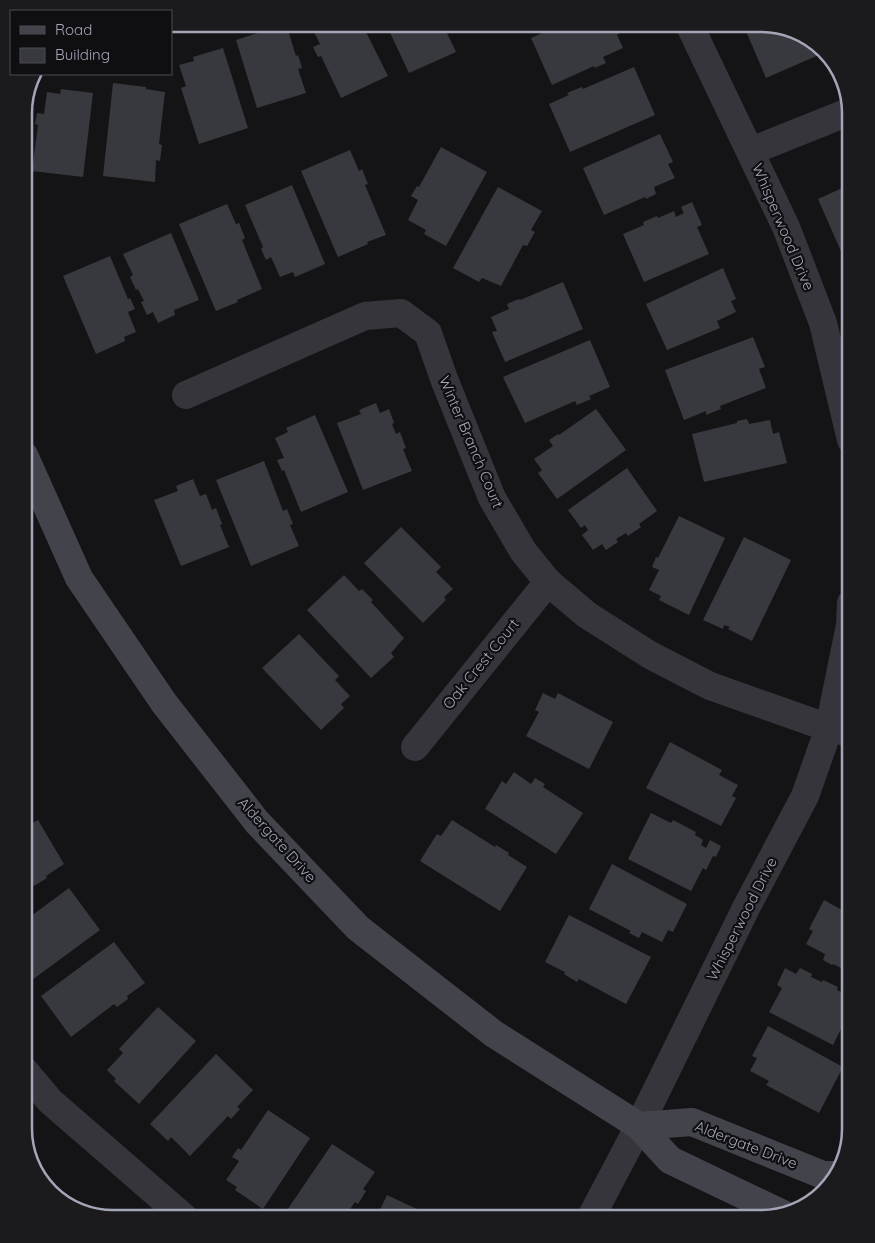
<svg xmlns="http://www.w3.org/2000/svg" width="875" height="1243" viewBox="0 0 875 1243" font-family="Quicksand,sans-serif">
	<style>
		.building { fill: #38393e }
		.lines { fill: none; stroke-linecap: round; stroke-linejoin: round }
		.street { stroke: #35353b; stroke-width: 28 }
		.secondary { stroke: #42434b; stroke-width: 28 }
		.labels { text-anchor: middle; stroke-width: 4.5; stroke-linejoin: round; paint-order: stroke }
		.street-label { font-size: 15px; fill: #a4a6b7; stroke: #0f0f11 }
		.rim { fill: none; stroke: #a4a6b7; stroke-width: 2.5 }
	</style>
	<rect width="100%" height="100%" fill="#141416"/>
	<g class="building">
		<path d="M270,24h9l3,7 6,-1 8,26 2,-1 4,13 -4,1 8,24 -49,15 -21,-68 25,-8 -1,-5z"/>
		<path d="M310,24h52l26,52 -47,22 -20,-42 -3,1 -5,-10 7,-3z"/>
		<path d="M386,24h63l2,5 -5,2 10,21 -47,21z"/>
		<path d="M563,24h54l4,8 -4,3 6,13 -20,9 3,6 -11,5 -1,-2 -42,19 -21,-47z"/>
		<path d="M743,24h24l40,12 11,11 3,7 -55,24z"/>
		<path d="M223,48l25,80 -49,16 -18,-56 5,-2 -7,-21 15,-4 -1,-4z"/>
		<path d="M634,67l21,48 -85,37 -21,-48 20,-9 -2,-2 15,-6 1,2z"/>
		<path d="M113,83l33,4v2l19,3 -6,52 3,1 -2,16 -4,-1 -1,22 -52,-6z"/>
		<path d="M61,89l32,4 -10,84 -51,-6 6,-46 -3,-1 2,-11 7,1 3,-22 13,2z"/>
		<path d="M660,134l13,28 -5,2 7,14 -21,9 2,7 -10,5 -1,-2 -41,18 -21,-47z"/>
		<path d="M441,147l46,25 -41,74 -22,-12 2,-4 -18,-10 10,-20 -7,-4 6,-10 2,1z"/>
		<path d="M350,150l9,21 3,-2 6,15 -3,1 21,50 -19,7 1,2 -30,13 -37,-86z"/>
		<path d="M851,184v90l-33,-75z"/>
		<path d="M292,185l33,79 -30,13 -2,-5 -13,5 -9,-20 -5,3 -5,-11 2,-2 -18,-42z"/>
		<path d="M498,187l44,24 -11,19 4,2 -8,14 -4,-1 -22,41 -19,-8 -3,4 -26,-14z"/>
		<path d="M692,202l10,23 -5,2 12,27 -65,28 -21,-48 21,-9 -1,-3 14,-6 1,2 16,-7 2,6 8,-4 -3,-6z"/>
		<path d="M227,204l9,20 3,-1 6,15 -3,2 20,49 -25,11 1,2 -22,9 -37,-87z"/>
		<path d="M171,233l28,67 -25,10 1,5 -17,8 -5,-11 -6,3 -6,-13 3,-1 -6,-12 -2,1 -6,-13 3,-2 -10,-21z"/>
		<path d="M110,256l18,43 2,-1 5,11 -7,3 8,20 -12,5 1,4 -29,13 -33,-78z"/>
		<path d="M723,268l13,31 -5,2 5,11 -19,9 3,7 -53,22 -21,-46z"/>
		<path d="M563,282l20,47 -78,33 -13,-30 5,-1 -6,-14 18,-8 -2,-5 12,-5 1,1z"/>
		<path d="M753,337l12,30 -6,2 7,19 -46,18 1,3 -15,6v-4l-22,9 -19,-50z"/>
		<path d="M590,340l20,47 -21,9 2,3 -14,6 -2,-4 -50,22 -22,-46z"/>
		<path d="M376,403l4,10 9,-4 5,14 -2,1 4,10 4,-2 6,16 -3,1 9,22 -49,19 -26,-67 24,-9 -2,-4z"/>
		<path d="M596,409l30,41 -69,49 -19,-26 4,-3 -8,-11 19,-13 -4,-6 9,-6 1,1z"/>
		<path d="M315,415l33,77 -47,20 -17,-42 -2,1 -5,-11 7,-2 -9,-20 13,-6 -2,-4z"/>
		<path d="M747,419l2,5 21,-4 3,14 6,-2 8,31 -83,19 -12,-48 45,-11v-2z"/>
		<path d="M264,461l19,50 4,-2 6,15 -3,1 9,21 -48,20 -35,-86z"/>
		<path d="M627,468l30,43 -18,13 2,3 -13,9 -2,-3 -10,6 2,3 -12,8 -4,-6 -9,6 -11,-15 6,-5 -3,-5 -4,3 -13,-18z"/>
		<path d="M193,479l7,17 6,-2 6,16 4,-2 6,16 -2,1 9,22 -48,19 -27,-66 24,-9 -2,-5z"/>
		<path d="M679,516l46,22 -36,77 -30,-15 2,-4 -12,-6 10,-20 -7,-3 4,-10 2,1z"/>
		<path d="M401,527l40,40 -5,5 17,17 -9,8 2,3 -23,23 -59,-60z"/>
		<path d="M744,537l47,23 -39,81 -24,-12 2,-2 -6,-2 -1,4 -20,-9z"/>
		<path d="M344,575l15,16 3,-2 11,11 -2,2 33,36 -13,15 3,4 -23,21 -64,-68z"/>
		<path d="M299,634l40,42 -4,4 15,16 -9,8 3,4 -23,22 -59,-62z"/>
		<path d="M543,693l12,6 3,-6 55,29 -24,47 -63,-33 13,-24 -4,-2z"/>
		<path d="M670,742l52,28 -3,5 19,10 -6,11 4,2 -15,28 -75,-38z"/>
		<path d="M514,772l17,12 4,-6 10,6 -2,3 40,26 -27,41 -71,-45 17,-28 4,3z"/>
		<path d="M651,813l20,10 2,-3 23,12 -1,3 8,5 -2,5 5,3 4,-8 11,6 -5,11 -3,-1 -7,14 -3,-2 -12,23 -63,-32z"/>
		<path d="M38,820l26,44 -18,12 1,2 -13,8 -1,-2 -9,5v-61z"/>
		<path d="M452,820l43,27 1,-2 13,8 -1,2 19,12 -27,44 -80,-50 17,-27 4,2z"/>
		<path d="M612,864l75,40 -14,28 -5,-2 -6,12 -20,-10 -3,6 -10,-5 2,-2 -42,-22z"/>
		<path d="M69,888l31,42 -68,50 -8,-11v-52l6,-4 1,3z"/>
		<path d="M824,900l27,15v58l-18,-9 -1,1 -9,-5 2,-6 -19,-10 7,-13 -4,-2z"/>
		<path d="M569,915l82,42 -25,47 -47,-25 -2,3 -13,-8 1,-2 -20,-10z"/>
		<path d="M114,942l31,41 -18,13 1,3 -11,8 -3,-3 -43,33 -30,-41z"/>
		<path d="M785,968l11,6 4,-6 12,6 -1,3 11,5 1,-2 15,7 -1,3 14,7v12l-18,36 -64,-33 13,-24 -5,-3z"/>
		<path d="M158,1007l38,34 -57,63 -25,-23 2,-2 -9,-9 16,-17 -4,-4z"/>
		<path d="M768,1026l75,41 -24,46 -53,-28 3,-4 -19,-10 7,-13 -5,-2z"/>
		<path d="M216,1054l37,36 -16,17 3,2 -9,10 -3,-3 -38,40 -19,-19 -3,4 -18,-17z"/>
		<path d="M268,1110l42,28 -47,71 -28,-19 2,-3 -11,-7 13,-19 -7,-4 6,-9 3,2z"/>
		<path d="M332,1144l43,28 -12,17 3,2 -8,13 -3,-2 -12,17h-62z"/>
		<path d="M387,1195l47,22 -1,2h-61l2,-4 3,1z"/>
	</g>
	<g class="lines">
		<g class="street">
			<path d="M689,24l97,203 37,96 28,117"/>
			<path d="M751,151l100,-40"/>
			<path d="M186,395l179,-79 36,-3 27,20 16,46 48,119 31,53 25,31 39,33 63,40 60,31 119,42 22,5"/>
			<path d="M415,747l133,-165"/>
			<path d="M24,1070l26,31 136,118"/>
			<path d="M590,1219l49,-93 107,-218 59,-112 24,-68 21,-103 1,-22"/>
		</g>
		<g class="secondary">
			<path d="M24,455l55,123 85,125 93,119 101,106 136,106 145,92 31,34 113,54"/>
			<path d="M639,1126l53,-4 131,53h16"/>
		</g>
	</g>
	<g class="labels">
		<g class="street-label">
			<text transform="translate(783 227) rotate(67)" y="5">Whisperwood Drive</text>
			<text transform="translate(471 442) rotate(67)" y="5">Winter Branch Court</text>
			<text transform="translate(481 664) rotate(-51)" y="5">Oak Crest Court</text>
			<text transform="translate(277 840) rotate(48)" y="5">Aldergate Drive</text>
			<text transform="translate(742 919) rotate(-63)" y="5">Whisperwood Drive</text>
			<text transform="translate(746 1145) rotate(21)" y="5">Aldergate Drive</text>
		</g>
	</g>
	<path d="M0 0H875V1243H0ZM113 32H761A81 81 0 0 1 842 113V1129A81 81 0 0 1 761 1210H113A81 81 0 0 1 32 1129V113A81 81 0 0 1 113 32Z" fill="#1b1b1e" fill-rule="evenodd"/>
	<path class="rim" d="M113 32H761A81 81 0 0 1 842 113V1129A81 81 0 0 1 761 1210H113A81 81 0 0 1 32 1129V113A81 81 0 0 1 113 32Z"/>
	<rect x="10" y="10" width="162" height="65" fill="#0f0f11" stroke="#4b4b53"/>
	<rect x="20" y="26" width="25" height="8" fill="#42434b" stroke="#4b4b53"/>
	<text x="55" y="35" font-size="15" fill="#a4a6b7">Road</text>
	<rect x="20" y="48" width="25" height="15" fill="#38393e" stroke="#4b4b53"/>
	<text x="55" y="60" font-size="15" fill="#a4a6b7">Building</text>
</svg>
